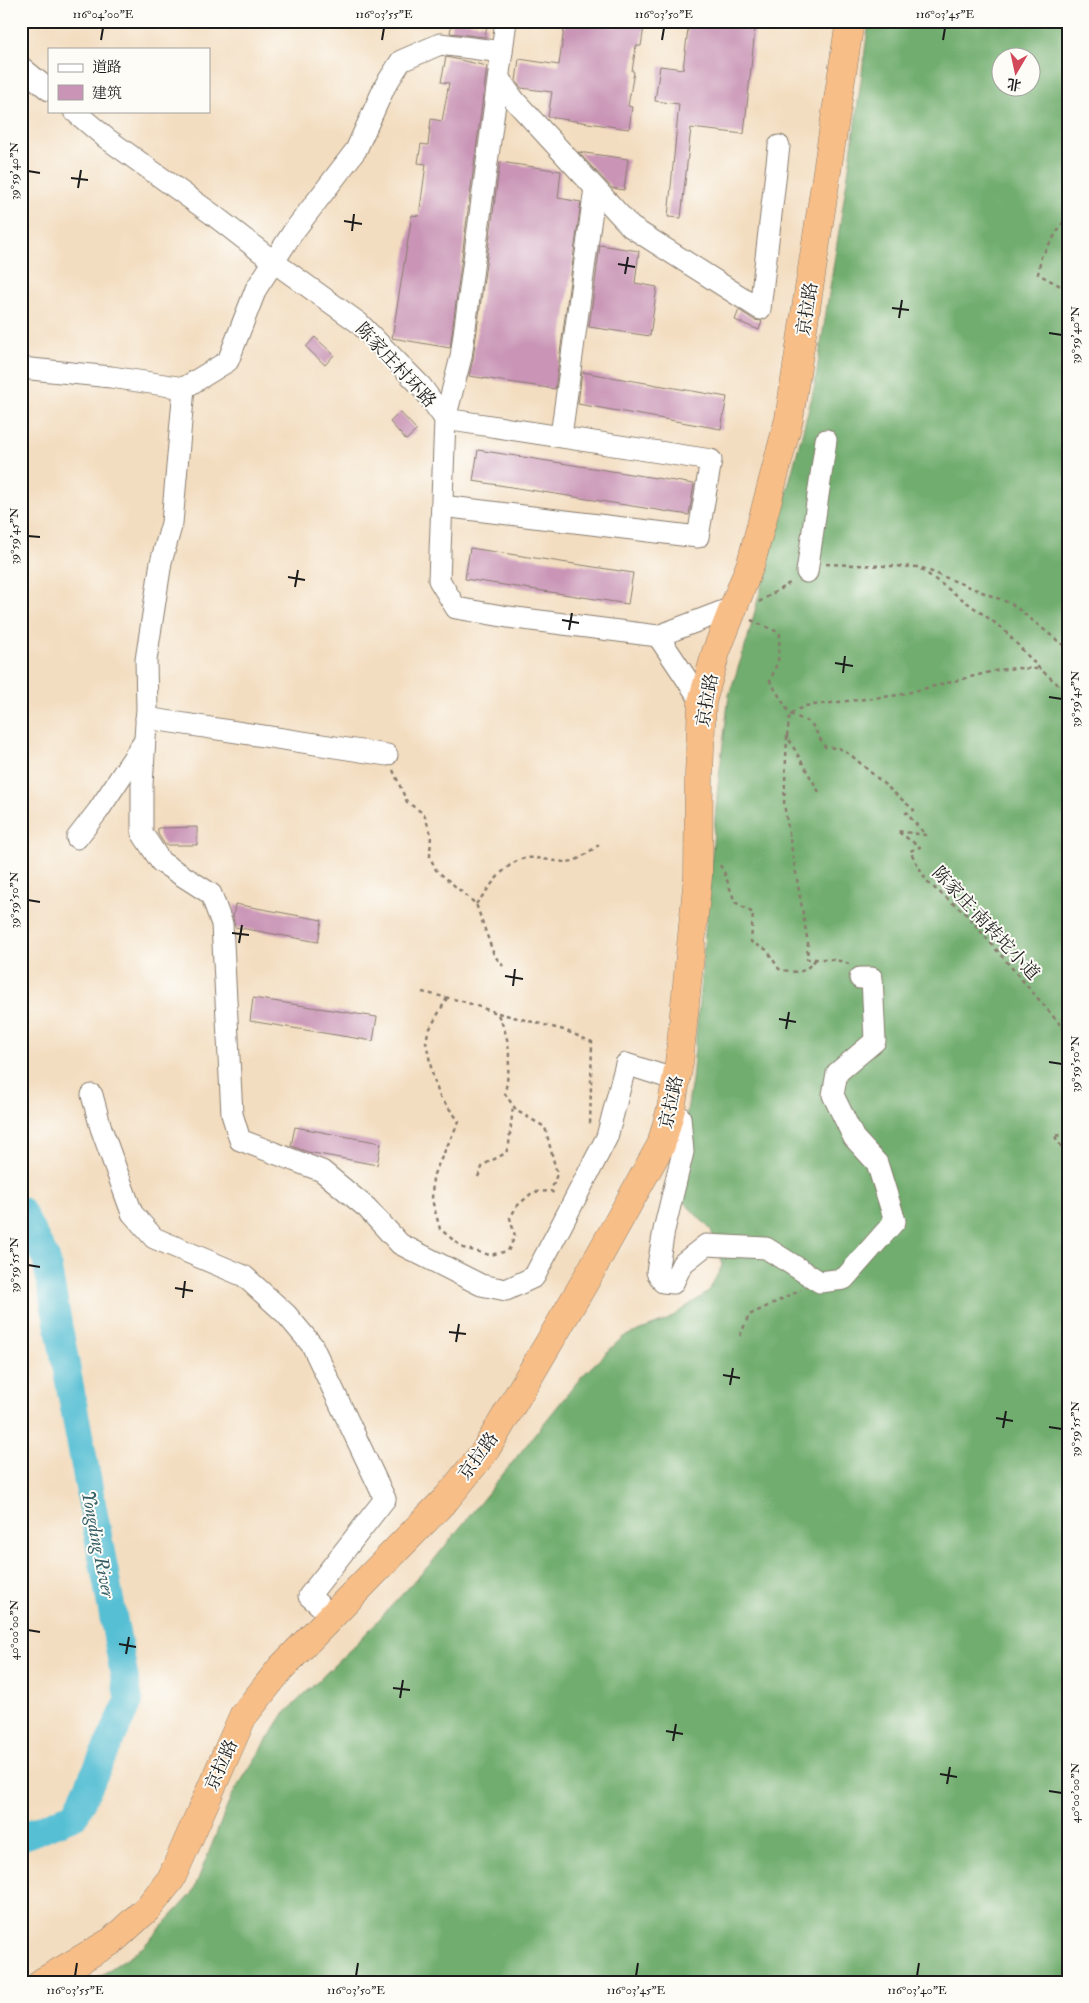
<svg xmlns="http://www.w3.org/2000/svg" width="1089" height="2003" viewBox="0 0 1089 2003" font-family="'IM FELL Double Pica','Noto Serif SC',serif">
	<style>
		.forest { fill: #71ad6e; stroke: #466445; fill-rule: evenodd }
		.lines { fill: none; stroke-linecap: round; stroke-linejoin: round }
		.river { stroke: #57bfd4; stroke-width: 28 }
		.building { fill: #c994b6 }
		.minor-casing { stroke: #887c6e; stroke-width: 23 }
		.highway-casing { stroke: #887c6e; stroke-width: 29 }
		.path { stroke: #887c6e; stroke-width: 2.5; stroke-dasharray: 4 4; stroke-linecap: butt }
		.minor { stroke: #fff; stroke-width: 21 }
		.highway { stroke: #f7be88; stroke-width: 28 }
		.ticks { fill: none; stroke: #1c1c1c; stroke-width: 2 }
		.labels { text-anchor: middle; stroke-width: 4; stroke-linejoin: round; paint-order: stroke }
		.street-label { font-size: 18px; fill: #1c1c1c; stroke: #fdfcf7 }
		.water-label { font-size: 19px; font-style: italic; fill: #345d66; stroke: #fdfcf7 }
		.neatline { fill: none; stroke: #1c1c1c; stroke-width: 2 }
		.ticks-label { font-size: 12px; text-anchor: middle; fill: #1c1c1c }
	</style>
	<rect width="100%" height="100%" fill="#fdfcf7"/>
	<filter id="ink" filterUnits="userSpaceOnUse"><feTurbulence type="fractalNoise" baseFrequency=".02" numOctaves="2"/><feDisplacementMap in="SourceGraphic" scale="10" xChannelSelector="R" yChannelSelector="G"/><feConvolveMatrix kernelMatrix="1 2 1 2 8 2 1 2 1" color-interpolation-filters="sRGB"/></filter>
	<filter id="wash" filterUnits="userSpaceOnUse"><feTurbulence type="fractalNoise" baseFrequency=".0096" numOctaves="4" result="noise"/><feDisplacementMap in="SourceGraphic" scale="20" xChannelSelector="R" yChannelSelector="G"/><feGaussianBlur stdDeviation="1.12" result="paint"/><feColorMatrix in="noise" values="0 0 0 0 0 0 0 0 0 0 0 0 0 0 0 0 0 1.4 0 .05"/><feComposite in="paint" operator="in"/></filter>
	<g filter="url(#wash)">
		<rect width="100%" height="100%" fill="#f3ddc0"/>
		<path class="forest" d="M869,21h199v1961h-977l52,-35 49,-53 39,-97 52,-82 75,-73 75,-81 149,-185 41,-39 44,-17 41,-28 15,-28 -12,-34 -30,-31 2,-64 9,-55 26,-295 11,-90 18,-54 67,-252 36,-228zM1002,58h30v30h-30z"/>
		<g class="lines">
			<path class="river" d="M21,1211l25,48 83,442 -54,114 -54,22"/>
		</g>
		<g id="blocks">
			<g class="building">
				<path d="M452,21l35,4 -2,12 -35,-4z"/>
				<path d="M565,21h17l35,6 1,-6h27l-4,25h-5l-4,25 2,1 -6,34 4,1 -3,22 -81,-12 4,-25 -31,-4 -5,-7 3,-22 40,6z"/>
				<path d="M689,21h12v2l54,6 -11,105 -53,-6 -10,90 -13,-1 11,-113 -24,-3 5,-35 23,3z"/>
				<path d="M446,57l41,9 -37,282 -58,-10 20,-123 7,1 7,-52 -8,-1 3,-19 7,1 3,-26 11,2 7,-38 -8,-1z"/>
				<path d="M578,152l50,7 -4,31 -12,-2z"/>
				<path d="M500,162l61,9 -3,27 23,4 -26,187 -86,-13 4,-17z"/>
				<path d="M600,245l39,6 -4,32 22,4 -7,49 -61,-9z"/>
				<path d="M739,310l15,10 8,1 -3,9 -24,-10z"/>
				<path d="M315,337l19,18 -9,10 -19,-18z"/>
				<path d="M582,372l145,25 -6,32 -143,-25z"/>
				<path d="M400,412l17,18 -11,10 -16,-18z"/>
				<path d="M478,450l216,34 -5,31 -216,-34z"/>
				<path d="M470,548l163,25 -5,31 -163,-25z"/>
				<path d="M197,827v18h-32l-7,-11v-6z"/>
				<path d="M235,904l87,16 -4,22 -83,-15 -2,-9z"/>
				<path d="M253,998l124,19 -4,24 -123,-20z"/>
				<path d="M295,1127l86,16 -4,22 -69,-13 -17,-6z"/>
			</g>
		</g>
	</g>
	<g filter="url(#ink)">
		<use href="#blocks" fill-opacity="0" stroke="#887c6e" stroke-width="1"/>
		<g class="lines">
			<defs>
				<g id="minor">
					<path d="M502,52l-62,-8 -39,17 -16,25 -29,64 -63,82 -37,57 -28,72 -44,27 -12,135 -11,39 -15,98 1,48 -5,77v48l19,29 50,32 11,30 10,190 8,26 82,31 45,37 33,36 81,41 25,5 28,-13 26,-49 47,-91 19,-73 50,16"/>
					<path d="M21,67l28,23"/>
					<path d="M500,80l15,21 116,126 129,82 19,-163"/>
					<path d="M74,111l32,27 106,76 66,51 81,58 62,63 24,33 -6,161 17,28 52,9 150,19"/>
					<path d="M21,368l90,9 73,11"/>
					<path d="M561,436l34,-248"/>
					<path d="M442,506l256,31 13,-77 -266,-41 16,-62 45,-336"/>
					<path d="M807,572l19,-132"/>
					<path d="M702,702l-44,-66 76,-29"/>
					<path d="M146,718l241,37"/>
					<path d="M77,838l21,-27 46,-69"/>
					<path d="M92,1095l9,33 31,85 22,25 90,38 42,38 26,31 73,154 -76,97 23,20"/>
					<path d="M671,1109l9,8 3,35 -19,78 -7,42 6,10 10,1 9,-19 24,-19 60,3 54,34 24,-3 51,-58 -18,-58 -23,-25 -21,-43 4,-22 38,-32 -3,-63h-12"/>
				</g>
				<path id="highway" d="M42,1982l70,-41 36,-33 23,-29 72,-163 38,-48 166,-170 38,-47 98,-166 78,-140 10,-36 8,-46 19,-187 1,-102 3,-72 14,-50 35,-89 38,-144 61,-398"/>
			</defs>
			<use href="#minor" class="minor-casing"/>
			<use href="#highway" class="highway-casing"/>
			<g class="path">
				<path d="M1068,215l-27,42 -3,17 30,16"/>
				<path d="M826,564l92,3 84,61 38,41 28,24"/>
				<path d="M922,568l90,36 56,45"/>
				<path d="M759,602l34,-21"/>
				<path d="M751,620l29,13 -2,28 -8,20 20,33 21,9 14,24 14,1 13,8 62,54 -8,3 20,22 -29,-4 23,16 -10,4 17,31 38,31 99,116 4,23"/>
				<path d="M787,736l-3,68 24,139 -1,16c14,0 29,-1 42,5"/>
				<path d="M393,770l14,32 17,12 7,20 -1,23 6,13 40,34 18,51 9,11"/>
				<path d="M819,792l-32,-56 3,-22 15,-8 94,-11 99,-25 17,-2 25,1"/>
				<path d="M720,865l4,7 11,30 18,11 -2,29 16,8 12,19c20,4 23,6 37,-10"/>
				<path d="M476,904c12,-14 25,-36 43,-44 16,-7 37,5 54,1 9,-3 18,-11 26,-16"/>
				<path d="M422,992l40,9 35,12c16,30 13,49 8,81l12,17 28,16 12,47 -6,17 5,4"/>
				<path d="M447,998l-19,34 -2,10 7,35 7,20 19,24 -26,55 -1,24 8,29 23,19 27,7 18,-4 7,-15 -5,-18 7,-12 16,-14 18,-1"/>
				<path d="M498,1013l66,17 28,12 -2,85"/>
				<path d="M1068,1078l-2,28 2,6"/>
				<path d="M1068,1136l-14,-1 14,22"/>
				<path d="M478,1177l5,-12 23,-12 3,-9 4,-38"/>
				<path d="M740,1336l9,-21 52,-25"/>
			</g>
			<use href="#minor" class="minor"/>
			<use href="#highway" class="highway"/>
		</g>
	</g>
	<path class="ticks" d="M101,40l2,-12M382,40l2,-12M662,40l2,-12M943,40l2,-12M28,171l12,2M71,178l17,2M78,188l3,-18M344,221l18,3M352,231l2,-17M618,264l17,3M625,274l3,-17M892,308l17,2M899,318l3,-18M1049,333l13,2M28,536l12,1M288,577l17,3M295,587l3,-17M562,620l17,3M569,630l3,-17M835,663l18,3M843,673l2,-17M1049,697l13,2M28,900l12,2M232,933l17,2M239,943l3,-18M505,976l18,3M513,986l2,-17M779,1019l17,3M786,1029l3,-17M1049,1062l13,2M28,1265l12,2M175,1288l18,3M183,1298l2,-17M449,1332l17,2M456,1342l3,-18M723,1375l17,3M730,1385l3,-17M996,1418l17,3M1049,1427l13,2M1003,1428l3,-17M28,1630l12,2M119,1644l17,3M126,1654l3,-17M393,1688l17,2M400,1698l3,-18M666,1731l17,3M673,1741l3,-17M940,1774l17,3M947,1784l3,-17M1049,1791l13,2M75,1976l2,-13M356,1976l2,-13M636,1976l2,-13M917,1976l2,-13"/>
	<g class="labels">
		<g class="street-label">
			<text transform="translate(807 309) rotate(-81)" y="6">京拉路</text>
			<text transform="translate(396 365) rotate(47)" y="6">陈家庄村环路</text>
			<text transform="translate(707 700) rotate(-80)" y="6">京拉路</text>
			<text transform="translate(986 923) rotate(47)" y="6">陈家庄·南转坨小道</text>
			<text transform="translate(671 1102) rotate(-78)" y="6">京拉路</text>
			<text transform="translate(478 1456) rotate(-54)" y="6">京拉路</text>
			<text transform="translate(221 1765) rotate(-66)" y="6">京拉路</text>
		</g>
		<g class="water-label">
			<text transform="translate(99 1544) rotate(79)" y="7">Yongding River</text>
		</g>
	</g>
	<rect width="1089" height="2003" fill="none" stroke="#fdfcf7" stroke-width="55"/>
	<rect x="48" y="48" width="162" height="65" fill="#fdfcf7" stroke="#a3a29f"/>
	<rect x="58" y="64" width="25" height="8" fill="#ffffff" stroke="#a3a29f"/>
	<text x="92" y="72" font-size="15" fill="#1c1c1c">道路</text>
	<rect x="58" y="85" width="25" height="15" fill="#c994b6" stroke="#a3a29f"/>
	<text x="92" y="98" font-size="15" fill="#1c1c1c">建筑</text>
	<g transform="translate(1016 72) rotate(189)"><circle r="24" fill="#fdfcf7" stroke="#a3a29f"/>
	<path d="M0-4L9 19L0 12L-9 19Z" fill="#d1495b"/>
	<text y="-8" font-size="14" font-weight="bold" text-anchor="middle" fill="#1c1c1c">北</text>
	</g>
	<rect x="28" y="28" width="1034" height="1948" class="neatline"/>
	<g class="ticks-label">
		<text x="103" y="18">116°04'00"E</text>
		<text x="384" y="18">116°03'55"E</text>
		<text x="664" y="18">116°03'50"E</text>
		<text x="945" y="18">116°03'45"E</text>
		<text transform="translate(14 171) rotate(-90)" y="4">39°59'40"N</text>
		<text transform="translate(1075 335) rotate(-90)" y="4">39°59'40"N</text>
		<text transform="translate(14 536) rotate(-90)" y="4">39°59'45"N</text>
		<text transform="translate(1075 699) rotate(-90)" y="4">39°59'45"N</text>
		<text transform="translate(14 900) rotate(-90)" y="4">39°59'50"N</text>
		<text transform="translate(1075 1064) rotate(-90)" y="4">39°59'50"N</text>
		<text transform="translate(14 1265) rotate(-90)" y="4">39°59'55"N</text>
		<text transform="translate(1075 1429) rotate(-90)" y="4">39°59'55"N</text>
		<text transform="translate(14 1630) rotate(-90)" y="4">40°00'00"N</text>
		<text transform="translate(1075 1793) rotate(-90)" y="4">40°00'00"N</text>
		<text x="75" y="1994">116°03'55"E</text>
		<text x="356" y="1994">116°03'50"E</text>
		<text x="636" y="1994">116°03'45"E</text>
		<text x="917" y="1994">116°03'40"E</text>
	</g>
</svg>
